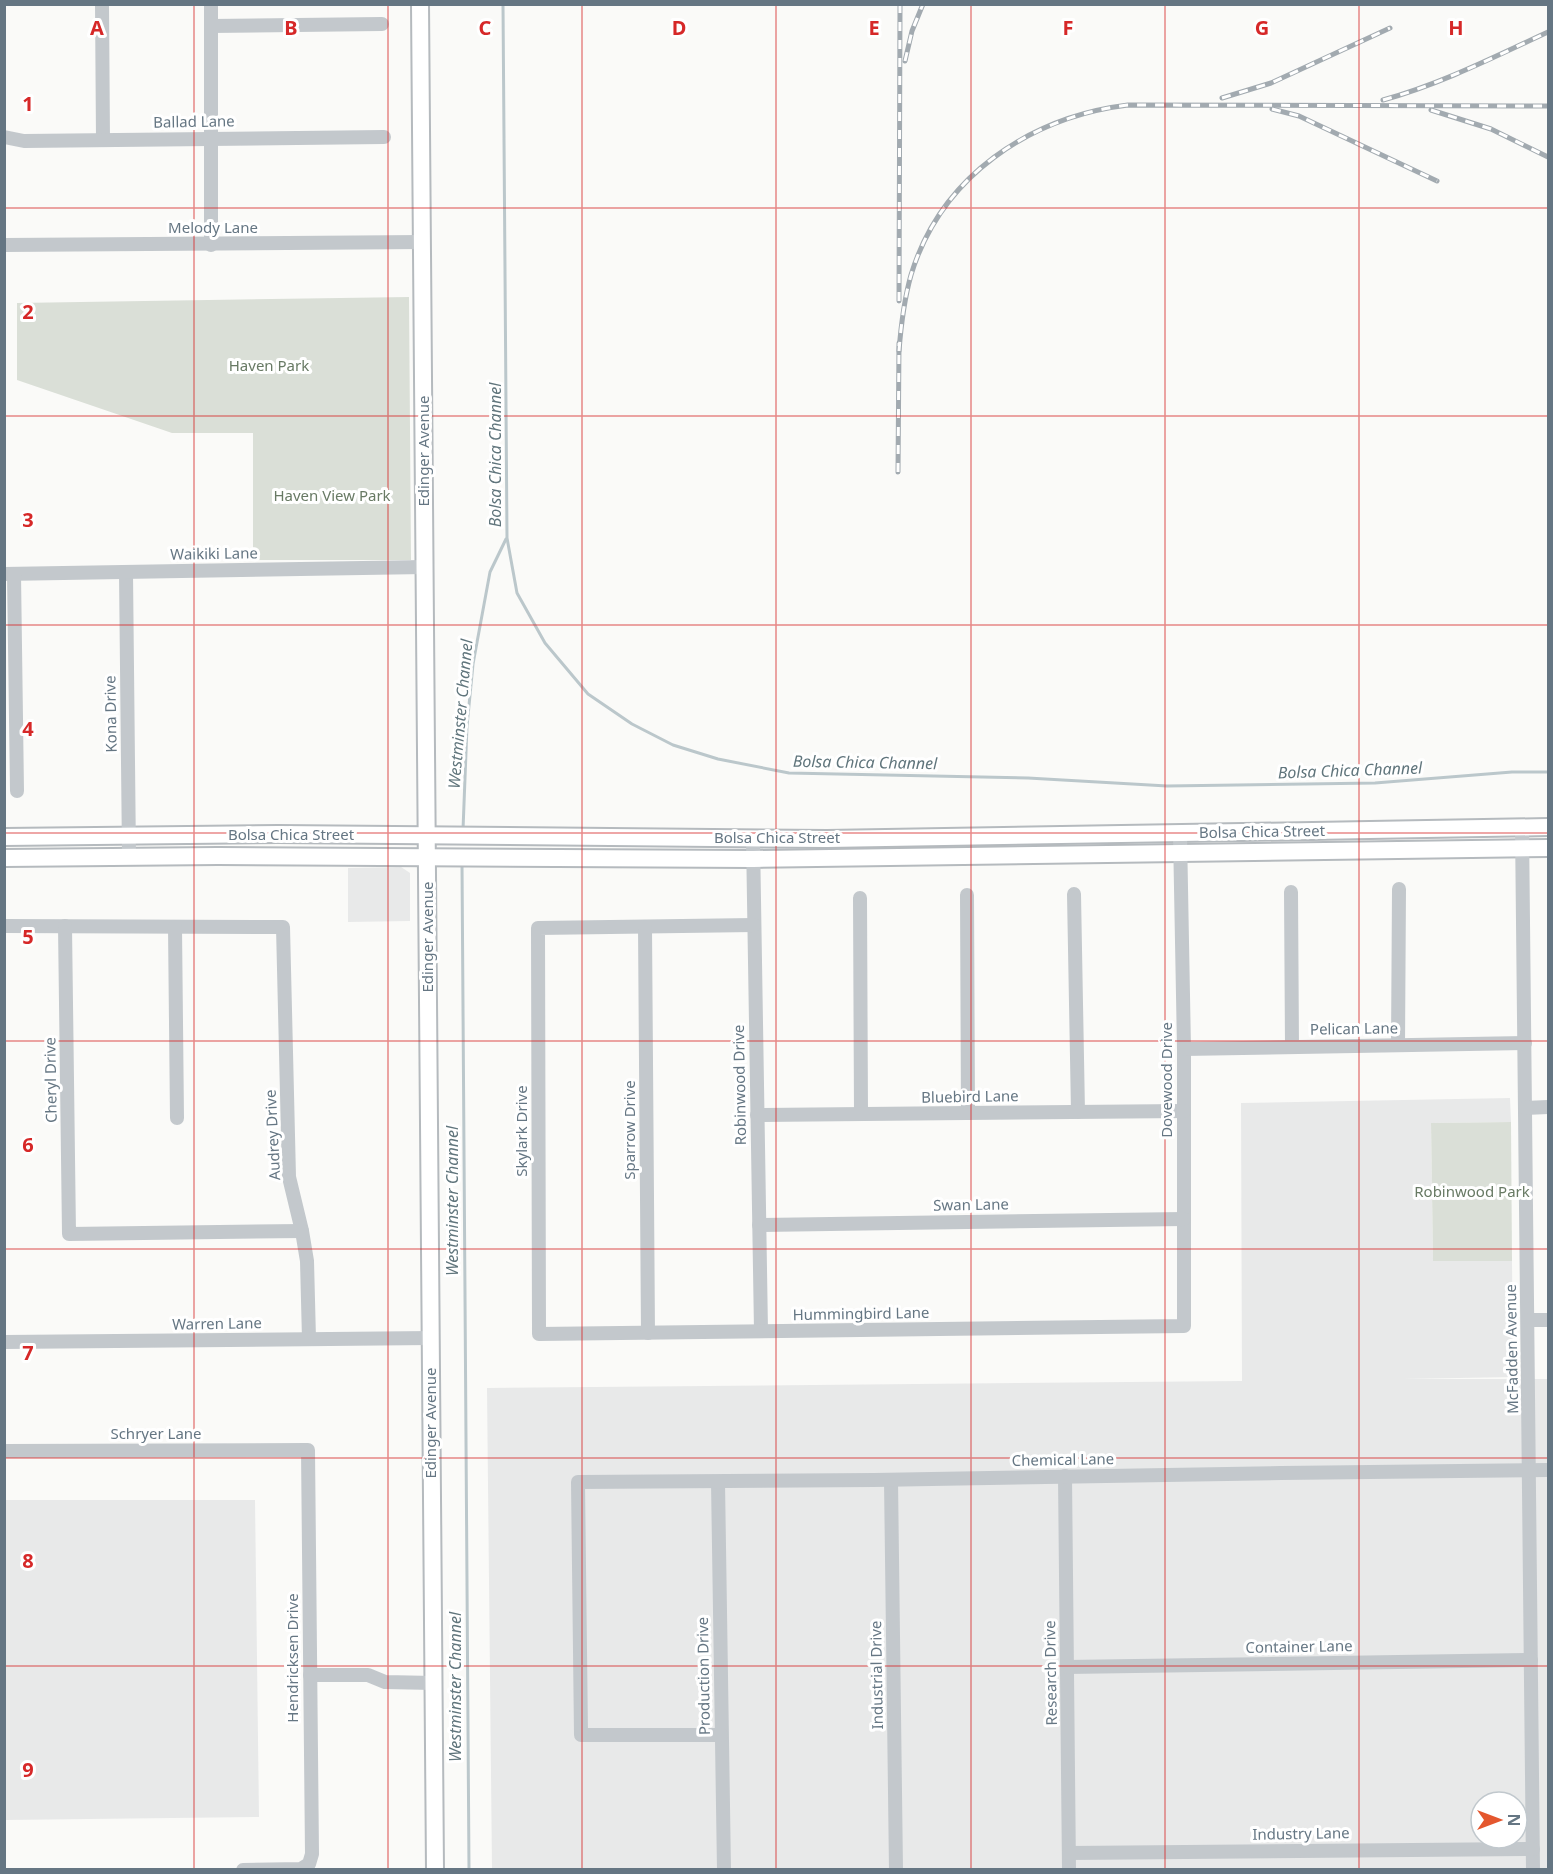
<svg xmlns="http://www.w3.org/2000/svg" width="1553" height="1874" viewBox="0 0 1553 1874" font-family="'Noto Sans',sans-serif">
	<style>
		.built { fill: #e8e9e9; fill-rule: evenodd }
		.green { fill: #dadfd7 }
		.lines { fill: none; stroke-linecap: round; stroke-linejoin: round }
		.stream { stroke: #bbc7cb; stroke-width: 3 }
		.major-casing { stroke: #b5babe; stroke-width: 20 }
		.minor { stroke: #c3c8cc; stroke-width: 14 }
		.major { stroke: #fff; stroke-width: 16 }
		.rail-casing { stroke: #a2aab0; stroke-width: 5 }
		.rail { stroke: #fff; stroke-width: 3; stroke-dasharray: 9; stroke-linecap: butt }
		.grid { fill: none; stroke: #d62828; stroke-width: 1.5; stroke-opacity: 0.55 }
		.labels { text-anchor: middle; stroke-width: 6; stroke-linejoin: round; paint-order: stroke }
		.street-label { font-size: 15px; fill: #657683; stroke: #fff }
		.park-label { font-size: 15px; fill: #687a64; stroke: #fff }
		.water-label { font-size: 16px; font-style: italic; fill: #60757c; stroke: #fff }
		.grid-label { font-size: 20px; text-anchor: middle; font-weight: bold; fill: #d62828; stroke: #fff; stroke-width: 6; stroke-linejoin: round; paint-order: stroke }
	</style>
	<rect width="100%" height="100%" fill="#fafaf8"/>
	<g class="built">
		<path d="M401,867l9,6v48l-62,1v-54z"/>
		<path d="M1510,1098l1,24 -80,1 2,138h79l1,116 -110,2h145v490h-1056l-5,-481 755,-7 -1,-278zM1481,1802h36v36h-36z"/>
		<path d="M5,1500h250l4,317 -254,3z"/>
	</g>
	<g class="green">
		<path d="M409,297l2,263h-158v-127h-81l-155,-53v-77z"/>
		<path d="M1511,1122l1,139h-79l-2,-138z"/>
	</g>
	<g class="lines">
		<g class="stream">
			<path d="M503,4l4,534 10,55 28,50 43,51 44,30 41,21 45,14 71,14 239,5 139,8 208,-3 137,-11h36"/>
			<path d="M463,830l4,-104 6,-62 17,-92 16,-33"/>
			<path d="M462,863l7,1007"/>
		</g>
		<defs>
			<g id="major">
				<path d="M420,4l15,1866"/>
				<path d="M4,837l274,-3 549,5 721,-12"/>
				<path d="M4,858l214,-2 535,3 795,-11"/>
			</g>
		</defs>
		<use href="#major" class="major-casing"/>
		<g class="minor">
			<path d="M102,4l1,136"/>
			<path d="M211,26l171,-2"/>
			<path d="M4,137l20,4 360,-4"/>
			<path d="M4,245l418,-3"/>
			<path d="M211,245v-241"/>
			<path d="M126,573l3,283"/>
			<path d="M4,574l421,-7"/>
			<path d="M14,574l3,217"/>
			<path d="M1522,827l11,1043"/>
			<path d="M753,838l8,493"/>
			<path d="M1291,892l1,155"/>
			<path d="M1074,894l4,218"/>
			<path d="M967,895l1,218"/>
			<path d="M860,898l1,216"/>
			<path d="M754,925l-216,3 1,406 645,-8v-277l-4,-215"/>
			<path d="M4,926l279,1 6,250 13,54 5,30 2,78"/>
			<path d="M65,926l4,308 233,-3"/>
			<path d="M175,927l2,191"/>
			<path d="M645,927l3,406"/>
			<path d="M1398,1045l1,-156"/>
			<path d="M1184,1049l341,-6"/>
			<path d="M1525,1108l23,-1"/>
			<path d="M757,1115l427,-4"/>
			<path d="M759,1225l425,-6"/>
			<path d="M1528,1320h20"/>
			<path d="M4,1342l427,-4"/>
			<path d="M4,1451l304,-1 4,404 -3,10 -8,5 -58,1"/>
			<path d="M1065,1476l4,394"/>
			<path d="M891,1480l5,390"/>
			<path d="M718,1482l6,388"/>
			<path d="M1067,1667l464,-7"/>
			<path d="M310,1675h58l17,7 49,1"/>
			<path d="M721,1735h-140l-3,-253 296,-2 407,-7 267,-3"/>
			<path d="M1069,1853l464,-4"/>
		</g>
		<use href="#major" class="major"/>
		<defs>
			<g id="rail">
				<path d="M905,61l7,-30 11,-27"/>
				<path d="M1222,98l49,-15 119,-55"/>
				<path d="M1383,100c58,-16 111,-43 165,-68"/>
				<path d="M1272,109l27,7 138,65"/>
				<path d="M1431,110l60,19 57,28"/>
				<path d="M899,301l1,-297"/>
				<path d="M899,351c2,-26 5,-51 12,-76 30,-99 119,-158 217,-170l420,1"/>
				<path d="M898,472l1,-129"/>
			</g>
		</defs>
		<use href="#rail" class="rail-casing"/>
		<use href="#rail" class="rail"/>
	</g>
	<path class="grid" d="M194,4v1866M388,4v1866M582,4v1866M776,4v1866M971,4v1866M1165,4v1866M1359,4v1866M4,208h1544M4,416h1544M4,625h1544M4,833h1544M4,1041h1544M4,1249h1544M4,1458h1544M4,1666h1544"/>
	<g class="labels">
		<g class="street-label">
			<text transform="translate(194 122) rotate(-1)" y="5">Ballad Lane</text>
			<text x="213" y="233">Melody Lane</text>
			<text transform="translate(424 451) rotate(-90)" y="5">Edinger Avenue</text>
			<text transform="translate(214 554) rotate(-1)" y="5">Waikiki Lane</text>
			<text transform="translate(111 714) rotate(-91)" y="5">Kona Drive</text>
			<text transform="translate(1262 832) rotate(-1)" y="5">Bolsa Chica Street</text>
			<text x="291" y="840">Bolsa Chica Street</text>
			<text x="777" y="843">Bolsa Chica Street</text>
			<text transform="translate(428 937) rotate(-90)" y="5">Edinger Avenue</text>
			<text transform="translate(1354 1029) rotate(-1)" y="5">Pelican Lane</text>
			<text transform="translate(51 1080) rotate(-91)" y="5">Cheryl Drive</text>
			<text transform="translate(1167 1080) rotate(-90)" y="5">Dovewood Drive</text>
			<text transform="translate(740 1085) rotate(-91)" y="5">Robinwood Drive</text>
			<text transform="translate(970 1097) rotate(-1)" y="5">Bluebird Lane</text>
			<text transform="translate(630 1130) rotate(-90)" y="5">Sparrow Drive</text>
			<text transform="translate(522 1131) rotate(-90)" y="5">Skylark Drive</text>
			<text transform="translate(273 1135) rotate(-93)" y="5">Audrey Drive</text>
			<text transform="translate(971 1205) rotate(-1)" y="5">Swan Lane</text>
			<text transform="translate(861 1314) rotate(-1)" y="5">Hummingbird Lane</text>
			<text transform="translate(217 1324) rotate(-1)" y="5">Warren Lane</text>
			<text transform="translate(1512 1349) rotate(-91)" y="5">McFadden Avenue</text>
			<text transform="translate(431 1423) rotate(-90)" y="5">Edinger Avenue</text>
			<text x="156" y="1439">Schryer Lane</text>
			<text transform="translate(1063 1460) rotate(-1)" y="5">Chemical Lane</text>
			<text transform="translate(1299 1647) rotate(-1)" y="5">Container Lane</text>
			<text transform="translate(293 1658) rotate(-90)" y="5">Hendricksen Drive</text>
			<text transform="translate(1051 1673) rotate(-91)" y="5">Research Drive</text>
			<text transform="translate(877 1675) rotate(-91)" y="5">Industrial Drive</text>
			<text transform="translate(704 1676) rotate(-91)" y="5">Production Drive</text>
			<text transform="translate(1301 1834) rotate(-1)" y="5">Industry Lane</text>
		</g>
		<g class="park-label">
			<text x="269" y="371">Haven Park</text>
			<text x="332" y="501">Haven View Park</text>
			<text x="1472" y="1197">Robinwood Park</text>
		</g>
		<g class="water-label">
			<text transform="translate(495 455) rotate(-90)" y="6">Bolsa Chica Channel</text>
			<text transform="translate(460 714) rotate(-85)" y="6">Westminster Channel</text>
			<text transform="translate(865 762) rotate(1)" y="6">Bolsa Chica Channel</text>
			<text transform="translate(1350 770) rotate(-2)" y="6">Bolsa Chica Channel</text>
			<text transform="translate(452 1201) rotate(-90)" y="6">Westminster Channel</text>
			<text transform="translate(455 1687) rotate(-90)" y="6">Westminster Channel</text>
		</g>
	</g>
	<g class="grid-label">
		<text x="97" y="35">A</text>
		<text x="291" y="35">B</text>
		<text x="485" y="35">C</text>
		<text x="679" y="35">D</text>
		<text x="874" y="35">E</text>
		<text x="1068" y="35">F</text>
		<text x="1262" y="35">G</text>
		<text x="1456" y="35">H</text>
		<text x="28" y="111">1</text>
		<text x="28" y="319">2</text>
		<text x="28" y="527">3</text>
		<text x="28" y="736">4</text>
		<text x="28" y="944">5</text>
		<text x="28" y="1152">6</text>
		<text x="28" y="1360">7</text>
		<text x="28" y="1568">8</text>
		<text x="28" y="1777">9</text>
	</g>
	<rect width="1553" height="1874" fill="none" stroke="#657683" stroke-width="12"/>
	<g transform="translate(1499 1820) rotate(90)"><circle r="28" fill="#ffffff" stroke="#c1c8cd" stroke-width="1.5"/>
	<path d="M0-4.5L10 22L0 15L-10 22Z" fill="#e4572e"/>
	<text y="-9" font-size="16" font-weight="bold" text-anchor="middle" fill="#657683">N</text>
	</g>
</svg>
